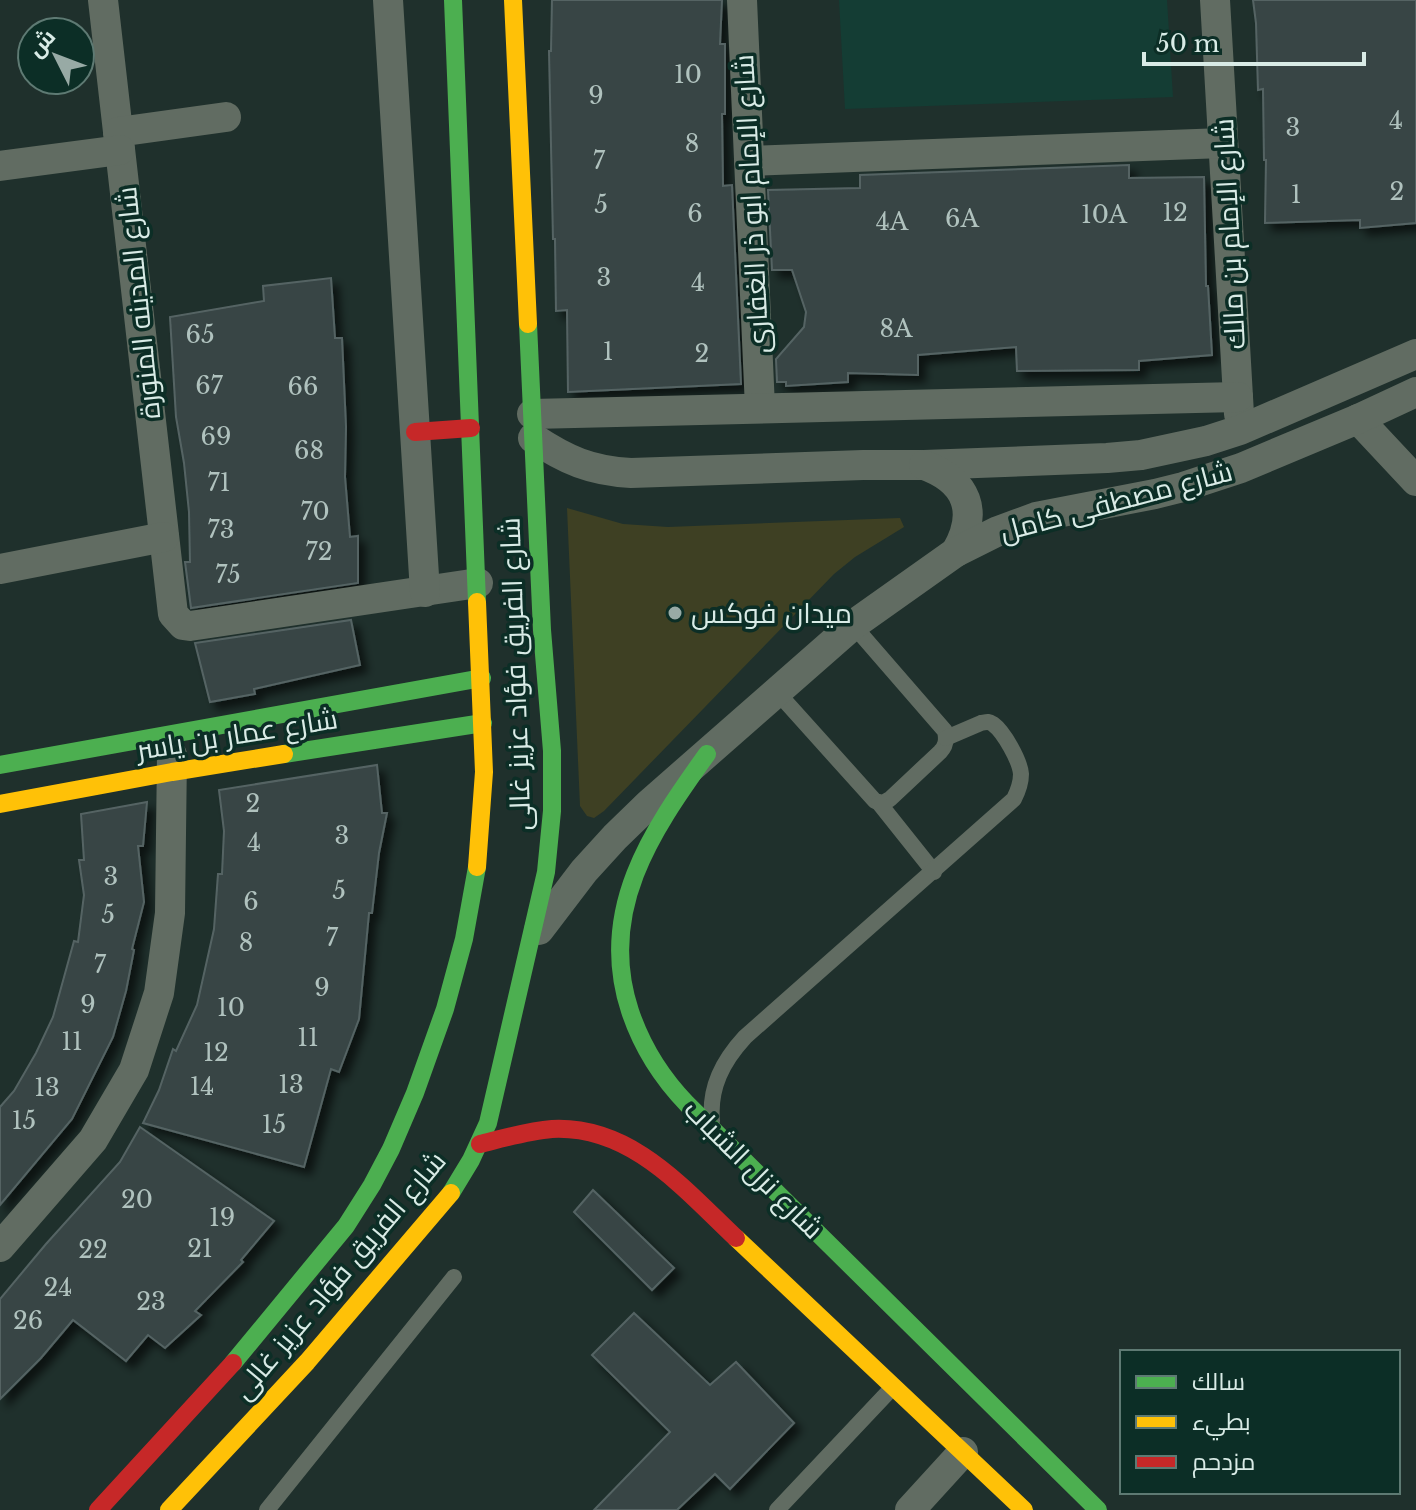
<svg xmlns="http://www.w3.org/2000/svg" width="1416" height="1510" viewBox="0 0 1416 1510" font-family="'Libre Baskerville',Cairo,serif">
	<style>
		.built { fill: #143d34 }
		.green { fill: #3e4023 }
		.building { fill: #374545; stroke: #556464; stroke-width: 2; filter: url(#shadow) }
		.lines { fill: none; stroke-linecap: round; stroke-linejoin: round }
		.lane { stroke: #616c62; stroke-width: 16 }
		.street { stroke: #616c62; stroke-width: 30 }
		.fast { stroke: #4caf50; stroke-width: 18 }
		.slow { stroke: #ffc107; stroke-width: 18 }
		.jam { stroke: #c62828; stroke-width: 18 }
		.poi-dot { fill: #98aaa5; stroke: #0c2e26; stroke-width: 3 }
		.labels { text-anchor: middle; stroke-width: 7; stroke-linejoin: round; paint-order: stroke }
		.number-label { font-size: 24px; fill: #b0c2be }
		.street-label { font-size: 28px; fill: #d9ebe6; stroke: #0c2e26 }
		.poi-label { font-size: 28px; fill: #d9ebe6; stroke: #0c2e26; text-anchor: start }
	</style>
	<defs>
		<filter id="shadow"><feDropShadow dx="7" dy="7" stdDeviation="4" flood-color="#0009"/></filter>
	</defs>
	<rect width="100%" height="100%" fill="#1f302c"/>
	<path class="built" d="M839,0h328l6,97 -328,12z"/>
	<path class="green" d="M567,508l56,16 45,3 232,-9 4,9 -49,30 -21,17 -230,237 -10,7 -7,-2 -7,-10z"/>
	<g class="building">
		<path d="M552,0h170l-2,44h5v70h-3l1,72 9,-1 9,199 -173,8 -1,-82 -11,1 -1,-72h-2l-4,-188h2z"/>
		<path d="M1253,0h163v223l-56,5v-8l-95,3 1,-63h-2l-1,-71 -5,1 -2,-67z"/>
		<path d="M1129,165v13l75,-1 2,109h2l4,69 -73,6v9l-122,1 -1,-24 -98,8v20l-70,-2v9l-62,4v-4h-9l-1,-23 28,-32 2,-15 -14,-42h-20l-4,-80 92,-2v-13z"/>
		<path d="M331,278l4,60h7l4,89 -1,50 5,60 8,-1v47l-167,25 -6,-46h5l-1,-50 -5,-49 -8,-46 -6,-100 94,-16 -1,-15z"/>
		<path d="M351,620l9,45 -106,24 1,5 -45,8 -15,-59z"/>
		<path d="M377,765l5,48h5l-8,40 -7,60h-3l-10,106 -20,53 -8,-3 -27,98 -161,-44 16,-33 14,-41 3,2 21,-46 17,-76 4,-55h4l2,-43 -5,-41z"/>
		<path d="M147,802l-4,44h-5l6,56 -12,47 2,1 -8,41 -13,46 -41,82 -72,86v-98l14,-16 22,-38 17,-36 21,-76 4,1 6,-47 -5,-35h5l-3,-46z"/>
		<path d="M140,1127l134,94 -33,39 2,2 -48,49 6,4 -36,33 -17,-13 -22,26 -53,-41 -32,38 -41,41v-100l46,-55 74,-82z"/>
		<path d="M593,1190l81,78 -22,22 -78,-78z"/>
		<path d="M634,1313l76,72 26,-23 58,61 -64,66 -15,-15 -38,36h-83l76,-78 -78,-77z"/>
	</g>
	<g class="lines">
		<g class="lane">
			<path d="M777,692l98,109 8,2 7,-4 50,-47c6,-6 7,-12 5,-21l-92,-106"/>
			<path d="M879,803l55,69"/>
			<path d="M712,1121c-3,-34 11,-60 33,-84l269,-238c4,-8 7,-16 7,-25 -1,-13 -17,-42 -28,-50 -5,-3 -6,-2 -12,-1l-35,15"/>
			<path d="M267,1510l187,-233"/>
			<path d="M777,1510l116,-123"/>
		</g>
		<g class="street">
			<path d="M103,0l70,614 10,11 7,1 288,-43"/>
			<path d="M388,0l37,592"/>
			<path d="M742,0l18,408"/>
			<path d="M1215,0l24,414"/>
			<path d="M118,132l108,-15"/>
			<path d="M749,161l474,-18"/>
			<path d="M0,166l120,-16"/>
			<path d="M532,414l706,-17"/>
			<path d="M1358,419l58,62"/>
			<path d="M533,438c33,22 58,33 98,35l232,-8h61l183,-7 34,-3 65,-14 34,-11 176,-76"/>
			<path d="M924,465c44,16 55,47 32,87"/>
			<path d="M0,569l164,-32"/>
			<path d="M539,930l45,-59 31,-34 34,-33 204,-179 103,-73 42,-21 38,-14 119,-23 28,-7 58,-19 117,-49 58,-27"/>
			<path d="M0,1247l93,-107 41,-70 25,-77 11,-80 2,-158"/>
			<path d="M910,1510l53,-58"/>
		</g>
		<g class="fast">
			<path d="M453,0l24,602"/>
			<path d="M284,754l199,-31"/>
			<path d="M707,754c-56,78 -110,157 -77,257 12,36 31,66 57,93l411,406"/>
			<path d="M0,765l482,-87"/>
			<path d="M451,1193l20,-33 17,-37 58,-251 6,-61v-60l-10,-121 -14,-306"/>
			<path d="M233,1363l113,-137 26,-41 19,-36 24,-56 30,-84 19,-70 13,-72"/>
		</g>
		<g class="slow">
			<path d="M513,0l15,324"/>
			<path d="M0,804l172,-32 112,-18"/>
			<path d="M477,867l7,-95 -7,-170"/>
			<path d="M736,1238l288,272"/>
			<path d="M169,1510l138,-148 144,-169"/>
		</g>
		<g class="jam">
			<path d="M415,432l56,-4"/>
			<path d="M480,1144c24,-6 48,-13 72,-15 79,-4 132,60 184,109"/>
			<path d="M98,1510l135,-147"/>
		</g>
	</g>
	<circle class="poi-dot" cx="675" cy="613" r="8"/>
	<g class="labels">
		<g class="number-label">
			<text x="688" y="83">10</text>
			<text x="596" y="104">9</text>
			<text x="1396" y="129">4</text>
			<text x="1293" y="136">3</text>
			<text x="692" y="152">8</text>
			<text x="599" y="169">7</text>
			<text x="1397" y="200">2</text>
			<text x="1296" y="203">1</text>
			<text x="601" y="213">5</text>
			<text x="1175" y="221">12</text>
			<text x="695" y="222">6</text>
			<text x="1104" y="223">10A</text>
			<text x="962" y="227">6A</text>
			<text x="892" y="230">4A</text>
			<text x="604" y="286">3</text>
			<text x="698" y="291">4</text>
			<text x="896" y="337">8A</text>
			<text x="200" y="343">65</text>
			<text x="608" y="360">1</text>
			<text x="702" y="362">2</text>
			<text x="209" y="394">67</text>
			<text x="303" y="395">66</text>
			<text x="216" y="445">69</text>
			<text x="309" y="459">68</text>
			<text x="219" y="491">71</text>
			<text x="315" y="520">70</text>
			<text x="221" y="538">73</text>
			<text x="319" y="560">72</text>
			<text x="228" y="583">75</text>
			<text x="253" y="812">2</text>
			<text x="342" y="844">3</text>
			<text x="254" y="851">4</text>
			<text x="111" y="885">3</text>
			<text x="339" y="899">5</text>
			<text x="251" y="910">6</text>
			<text x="108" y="923">5</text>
			<text x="332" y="946">7</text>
			<text x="246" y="951">8</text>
			<text x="100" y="973">7</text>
			<text x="322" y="996">9</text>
			<text x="88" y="1013">9</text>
			<text x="231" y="1016">10</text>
			<text x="308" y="1046">11</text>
			<text x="72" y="1050">11</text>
			<text x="216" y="1061">12</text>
			<text x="291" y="1093">13</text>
			<text x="202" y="1095">14</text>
			<text x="47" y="1096">13</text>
			<text x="24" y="1129">15</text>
			<text x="274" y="1133">15</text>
			<text x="137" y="1208">20</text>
			<text x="222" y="1226">19</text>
			<text x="200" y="1257">21</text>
			<text x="93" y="1258">22</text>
			<text x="58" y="1296">24</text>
			<text x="151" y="1310">23</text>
			<text x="28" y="1329">26</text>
		</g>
		<g class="street-label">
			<text transform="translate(751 204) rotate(-93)" y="10">شارع الإمام ابو ذر الغفارى</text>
			<text transform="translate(1229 234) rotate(-93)" y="10">شارع الإمام بن مالك</text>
			<text transform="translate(138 303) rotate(-96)" y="10">شارع المدينه المنورة</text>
			<text transform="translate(1116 501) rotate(-15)" y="10">شارع مصطفى كامل</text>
			<text transform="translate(515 674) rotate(-92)" y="10">شارع الفريق فؤاد عزيز غالى</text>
			<text transform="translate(237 734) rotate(-9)" y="10">شارع عمار بن ياسر</text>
			<text transform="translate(754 1169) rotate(45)" y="10">شارع نزل الشباب</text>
			<text transform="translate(339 1275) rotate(-50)" y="10">شارع الفريق فؤاد عزيز غالى</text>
		</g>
		<g class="poi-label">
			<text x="691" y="623">ميدان فوكس</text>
		</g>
	</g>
	<rect x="1120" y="1350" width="280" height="144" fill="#0c2e26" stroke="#5e7a73" stroke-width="2"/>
	<rect x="1136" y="1376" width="40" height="12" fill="#4caf50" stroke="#5e7a73" stroke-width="2"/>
	<text x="1192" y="1390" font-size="24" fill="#d9ebe6">سالك</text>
	<rect x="1136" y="1416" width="40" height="12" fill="#ffc107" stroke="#5e7a73" stroke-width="2"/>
	<text x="1192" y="1430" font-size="24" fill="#d9ebe6">بطيء</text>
	<rect x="1136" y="1456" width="40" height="12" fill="#c62828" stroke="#5e7a73" stroke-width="2"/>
	<text x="1192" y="1470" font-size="24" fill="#d9ebe6">مزدحم</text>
	<g transform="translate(56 56) rotate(312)"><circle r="38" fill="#0c2e26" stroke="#5e7a73" stroke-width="2"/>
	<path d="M0-6L14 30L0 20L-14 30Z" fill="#98aaa5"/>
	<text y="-12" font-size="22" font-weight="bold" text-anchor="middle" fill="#d9ebe6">ش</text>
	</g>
	<path d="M1144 52v12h220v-12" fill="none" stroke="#d9ebe6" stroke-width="4"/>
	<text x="1156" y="52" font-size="24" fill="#d9ebe6" stroke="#0c2e26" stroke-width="6" paint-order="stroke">50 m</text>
</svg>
